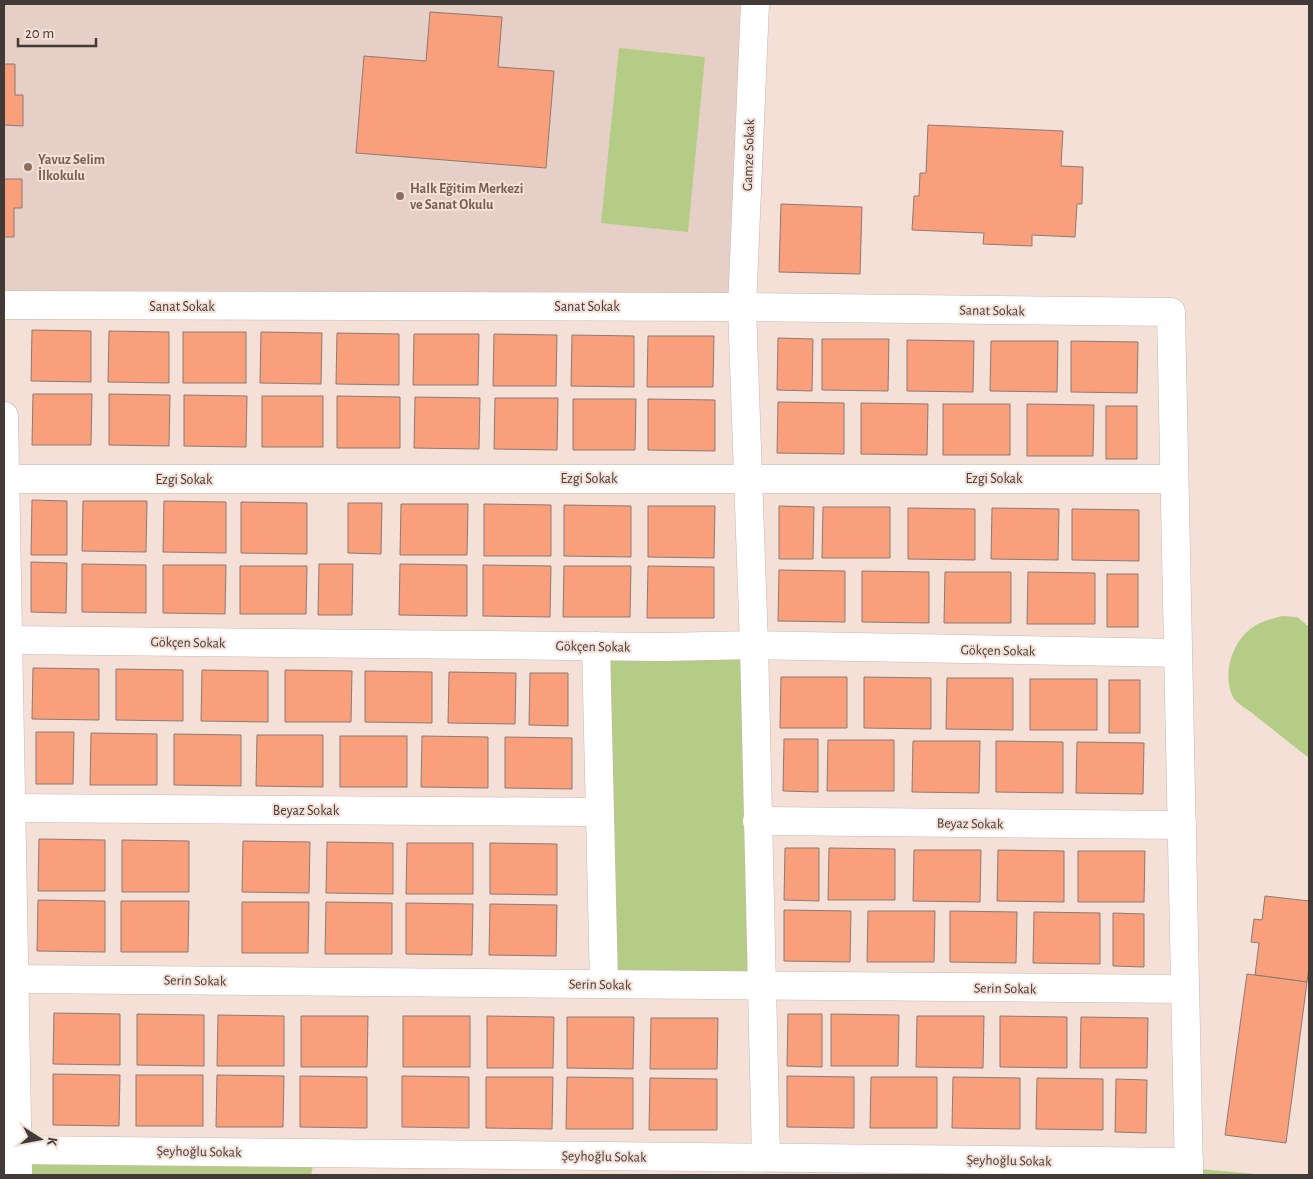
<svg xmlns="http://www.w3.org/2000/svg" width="1313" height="1179" viewBox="0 0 1313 1179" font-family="'Alegreya Sans',sans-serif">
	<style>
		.education { fill: #e6cfc6 }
		.green { fill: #b5cc87 }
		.building { fill: #f99f7b; stroke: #8c7a73 }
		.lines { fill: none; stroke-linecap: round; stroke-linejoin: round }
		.minor-casing { stroke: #cab6ae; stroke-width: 29 }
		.minor { stroke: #fff; stroke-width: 28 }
		.education-dot { fill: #8d6e63; stroke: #f4e0d7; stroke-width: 2 }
		.labels { text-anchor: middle; stroke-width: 4; stroke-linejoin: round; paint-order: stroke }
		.street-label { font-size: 14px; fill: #423a37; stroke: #f4e0d7 }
		.education-label { font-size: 14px; font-weight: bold; fill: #785e54; stroke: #f4e0d7; text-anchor: start }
	</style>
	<rect width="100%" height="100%" fill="#f4e0d7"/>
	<path class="education" d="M4,4h751l-13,303 -738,-2z"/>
	<g class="green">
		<path d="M619,48l86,9 -17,175 -87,-9z"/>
		<path d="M1282,616l15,1 12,10v131c-19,-15 -38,-30 -57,-45 -5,-4 -14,-9 -18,-14 -13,-23 -2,-58 19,-72 9,-6 19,-8 29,-11z"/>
		<path d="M754,645l8,340 -158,-1 -8,-338z"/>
		<path d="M18,1150l298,3 -5,22h-293z"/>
		<path d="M1189,1168l78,7h-78z"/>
	</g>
	<g class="building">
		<path d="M430,12l72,5 -4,50 56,4 -8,97 -190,-15 8,-97 62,5z"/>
		<path d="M4,64h11v31h8v31l-19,-1v8z"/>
		<path d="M928,125l135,6 -2,35 22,1 -1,37h-5l-2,33 -43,-2v11l-49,-2 1,-11 -72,-3 2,-34h5l1,-23h6z"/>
		<path d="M4,179h18v29h-8v29h-10z"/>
		<path d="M781,204l81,3 -2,67 -81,-2z"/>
		<path d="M32,330l59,1v51l-60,-1z"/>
		<path d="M109,331l60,1v51l-61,-1z"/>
		<rect x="183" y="332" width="63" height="51"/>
		<path d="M261,332l61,1 -1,51 -61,-1z"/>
		<path d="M337,333l62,1v51l-63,-1z"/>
		<path d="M414,334h65l-1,51h-65z"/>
		<path d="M494,334l63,1 -1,51h-63z"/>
		<path d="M572,335l62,1v51l-63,-1z"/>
		<path d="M648,336h66l-1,51h-66z"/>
		<path d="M778,338l35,1 -1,52 -35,-1z"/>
		<path d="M822,339h67l-1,52 -66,-1z"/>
		<path d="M907,340l67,1 -1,51 -66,-1z"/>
		<path d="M991,341h67l-1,51 -67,-1z"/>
		<path d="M1071,341l67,1 -1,51 -66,-1z"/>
		<path d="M33,394h59l-1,51h-59z"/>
		<path d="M109,394l61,1 -1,51 -60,-1z"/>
		<path d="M184,395l63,1 -1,51 -62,-1z"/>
		<rect x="262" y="396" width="61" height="51"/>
		<path d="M337,396l63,1v51h-63z"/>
		<path d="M415,397l65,1 -1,51 -65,-1z"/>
		<path d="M495,398h63l-1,52 -63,-1z"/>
		<path d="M573,399h63l-1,51h-62z"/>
		<path d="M648,399l67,1v51l-67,-1z"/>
		<path d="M778,402l66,1v51l-67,-1z"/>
		<path d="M861,403l67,1 -1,51 -66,-1z"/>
		<rect x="943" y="404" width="67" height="51"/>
		<path d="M1027,404l67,1 -1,51h-66z"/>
		<rect x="1106" y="406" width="31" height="53"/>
		<path d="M32,500l35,1v54h-36z"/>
		<path d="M83,501h64l-1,51 -64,-1z"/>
		<path d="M164,501l62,1v51l-63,-1z"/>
		<path d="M241,502l66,1v51l-66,-1z"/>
		<path d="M348,503h34l-1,51 -33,-1z"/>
		<path d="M401,504h67l-1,51h-67z"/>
		<path d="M484,504l67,1v51h-67z"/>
		<path d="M564,505l67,1v51l-67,-1z"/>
		<path d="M648,506h67l-1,52 -66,-1z"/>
		<path d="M779,506l35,1 -1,52h-34z"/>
		<path d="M823,507h67v51h-68z"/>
		<path d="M908,508l67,1v51l-67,-1z"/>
		<path d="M992,508l67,1 -1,51 -67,-1z"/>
		<path d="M1072,509l67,1v51l-67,-1z"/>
		<path d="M31,562l36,1 -1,50 -35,-1z"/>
		<path d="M82,564l64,1v48l-64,-1z"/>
		<path d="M319,564h34l-1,51h-34z"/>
		<path d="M400,564l67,1v51l-68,-1z"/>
		<path d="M163,565h63l-1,49 -62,-1z"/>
		<path d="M483,565l68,1 -1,51 -67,-1z"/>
		<path d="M240,566h67l-1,48h-66z"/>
		<path d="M564,566h67l-1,51h-67z"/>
		<path d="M648,566l66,1v51h-67z"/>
		<path d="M779,570l66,1v51l-67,-1z"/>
		<path d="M862,571l67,1v51l-67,-1z"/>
		<path d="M945,572h66v51h-67z"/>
		<path d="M1028,572l67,1v51h-68z"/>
		<rect x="1107" y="574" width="31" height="53"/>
		<path d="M33,668l66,1v51l-67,-1z"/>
		<path d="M116,669l67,1v51l-67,-1z"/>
		<path d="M202,670l66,1v51l-67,-1z"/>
		<path d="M285,670l67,1 -1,51h-66z"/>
		<path d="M365,671l67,1v51l-67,-1z"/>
		<path d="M449,672l67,1 -1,51 -67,-1z"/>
		<path d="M530,673h38v53l-39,-1z"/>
		<path d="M781,677h66v51h-67z"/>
		<path d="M864,677l67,1v51l-67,-1z"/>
		<path d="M947,678h66v52l-67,-1z"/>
		<rect x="1030" y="679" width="67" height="51"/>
		<rect x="1109" y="680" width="31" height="53"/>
		<path d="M36,732h38l-1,52h-37z"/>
		<path d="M91,733l66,1v51h-67z"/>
		<path d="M174,734l67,1v51l-67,-1z"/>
		<path d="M257,735h66v52l-67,-1z"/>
		<rect x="340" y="736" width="67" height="51"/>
		<path d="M422,736l66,1v51l-67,-1z"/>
		<path d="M505,737l67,1v51l-67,-1z"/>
		<path d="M784,739h34v53l-35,-1z"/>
		<path d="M828,740h66v51h-67z"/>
		<path d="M913,741h67l-1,52 -67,-1z"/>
		<path d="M996,741l67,1v51l-67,-1z"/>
		<path d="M1077,742l67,1 -1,51 -67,-1z"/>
		<path d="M39,839l66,1v51h-67z"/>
		<path d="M122,840l67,1v51h-67z"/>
		<path d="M243,841l67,1 -1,51 -67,-1z"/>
		<path d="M327,842l66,1v51l-67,-1z"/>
		<path d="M407,843h66v51h-67z"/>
		<path d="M490,843l67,1v51l-67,-1z"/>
		<path d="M785,848h34v53l-35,-1z"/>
		<path d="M829,848l66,1v51h-67z"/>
		<path d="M914,850h67l-1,52 -67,-1z"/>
		<path d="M998,850l66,1v51l-67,-1z"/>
		<path d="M1078,851h67l-1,51h-66z"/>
		<path d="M1265,896l44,5v66l-2,15 -52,-7 4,-32 -8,-1 3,-23 8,1z"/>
		<path d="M38,900l67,1v51l-68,-1z"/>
		<path d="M121,901h68l-1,51h-67z"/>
		<path d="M242,902h67l-1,51h-66z"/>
		<path d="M326,902l66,1v51h-67z"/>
		<path d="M406,903l67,1 -1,51 -66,-1z"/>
		<path d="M490,904l67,1 -1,51 -67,-1z"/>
		<path d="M784,910l67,1 -1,51 -66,-1z"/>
		<path d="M868,911h67l-1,51h-67z"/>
		<path d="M950,911l67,1 -1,51 -66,-1z"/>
		<path d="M1034,912l66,1v51l-67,-1z"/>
		<path d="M1113,913l31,1v53l-31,-1z"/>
		<path d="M1247,974l60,8 -21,161 -61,-8z"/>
		<path d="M54,1013l66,1v51l-67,-1z"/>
		<path d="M137,1014l67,1v51l-67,-1z"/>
		<path d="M788,1014h34v53l-35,-1z"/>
		<path d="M831,1014l68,1 -1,51h-67z"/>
		<path d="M218,1015l66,1v50h-67z"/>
		<path d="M301,1016h67l-1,51h-66z"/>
		<rect x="403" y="1016" width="67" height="51"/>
		<path d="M487,1016l67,1 -1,51h-66z"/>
		<path d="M917,1016h67l-1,52 -67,-1z"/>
		<path d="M1000,1016l67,1v51l-67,-1z"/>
		<path d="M567,1017h67l-1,52 -66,-1z"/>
		<path d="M1081,1017l67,1 -1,50h-67z"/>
		<path d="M651,1018h67l-1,51h-67z"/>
		<path d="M53,1074l67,1 -1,51 -66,-1z"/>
		<rect x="136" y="1075" width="67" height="51"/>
		<path d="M217,1075l67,1 -1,51h-67z"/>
		<path d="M300,1076l67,1v51l-67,-1z"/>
		<path d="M402,1076l67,1v51l-67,-1z"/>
		<path d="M787,1076l67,1v51l-67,-1z"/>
		<path d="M486,1077h67l-1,52 -66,-1z"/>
		<path d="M567,1077l66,1v51h-67z"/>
		<path d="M871,1077h66v51h-67z"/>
		<path d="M953,1077l67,1v51l-68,-1z"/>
		<path d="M650,1078l67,1v51h-68z"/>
		<path d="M1037,1078l66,1v51l-67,-1z"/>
		<path d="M1116,1079l31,1 -1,53 -31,-1z"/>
	</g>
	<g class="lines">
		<defs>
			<g id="minor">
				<path d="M755,4l-13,303 12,338 12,512"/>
				<path d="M4,305l738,2 429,5 18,863"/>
				<path d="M4,416l14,759"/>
				<path d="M4,479h1170"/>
				<path d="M8,640l654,7 92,-2 424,8"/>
				<path d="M596,646l8,338"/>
				<path d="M11,808l589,4"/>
				<path d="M757,821l425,4"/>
				<path d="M14,979l1171,10"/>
				<path d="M18,1150l1171,12"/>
			</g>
		</defs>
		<use href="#minor" class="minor-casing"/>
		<use href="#minor" class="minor"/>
	</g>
	<g class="education-dot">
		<circle cx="28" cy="167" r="5"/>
		<circle cx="400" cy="196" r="5"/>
	</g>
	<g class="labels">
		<g class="street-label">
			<text transform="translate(748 155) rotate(-88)" y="5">Gamze Sokak</text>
			<text x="182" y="311">Sanat Sokak</text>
			<text x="587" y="311">Sanat Sokak</text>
			<text transform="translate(992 310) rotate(1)" y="5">Sanat Sokak</text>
			<text x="589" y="483">Ezgi Sokak</text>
			<text x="994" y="483">Ezgi Sokak</text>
			<text x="184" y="484">Ezgi Sokak</text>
			<text transform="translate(188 642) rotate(1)" y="5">Gökçen Sokak</text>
			<text transform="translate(593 646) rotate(1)" y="5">Gökçen Sokak</text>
			<text transform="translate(998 650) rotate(1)" y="5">Gökçen Sokak</text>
			<text x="306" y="815">Beyaz Sokak</text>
			<text transform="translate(970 823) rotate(1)" y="5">Beyaz Sokak</text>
			<text transform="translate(195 980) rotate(1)" y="5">Serin Sokak</text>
			<text transform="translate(600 984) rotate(1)" y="5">Serin Sokak</text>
			<text transform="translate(1005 988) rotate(1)" y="5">Serin Sokak</text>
			<text transform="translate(199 1151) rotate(1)" y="5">Şeyhoğlu Sokak</text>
			<text transform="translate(604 1156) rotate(1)" y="5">Şeyhoğlu Sokak</text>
			<text transform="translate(1009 1160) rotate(1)" y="5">Şeyhoğlu Sokak</text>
		</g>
		<g class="education-label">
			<text x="38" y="164">Yavuz Selim<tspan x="38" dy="16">İlkokulu</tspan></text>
			<text x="410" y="193">Halk Eğitim Merkezi<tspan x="410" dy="16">ve Sanat Okulu</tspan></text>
		</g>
	</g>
	<rect width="1313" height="1179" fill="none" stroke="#423a37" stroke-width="10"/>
	<g transform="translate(40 1139) rotate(101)" stroke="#f4e0d7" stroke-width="4" paint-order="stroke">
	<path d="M0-4L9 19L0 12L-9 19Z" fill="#423a37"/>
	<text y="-8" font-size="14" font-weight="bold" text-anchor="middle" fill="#423a37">K</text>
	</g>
	<path d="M18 38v8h78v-8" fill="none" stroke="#423a37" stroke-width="2.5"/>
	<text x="25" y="38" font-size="15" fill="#423a37" stroke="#f4e0d7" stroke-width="4" paint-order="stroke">20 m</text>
</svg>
